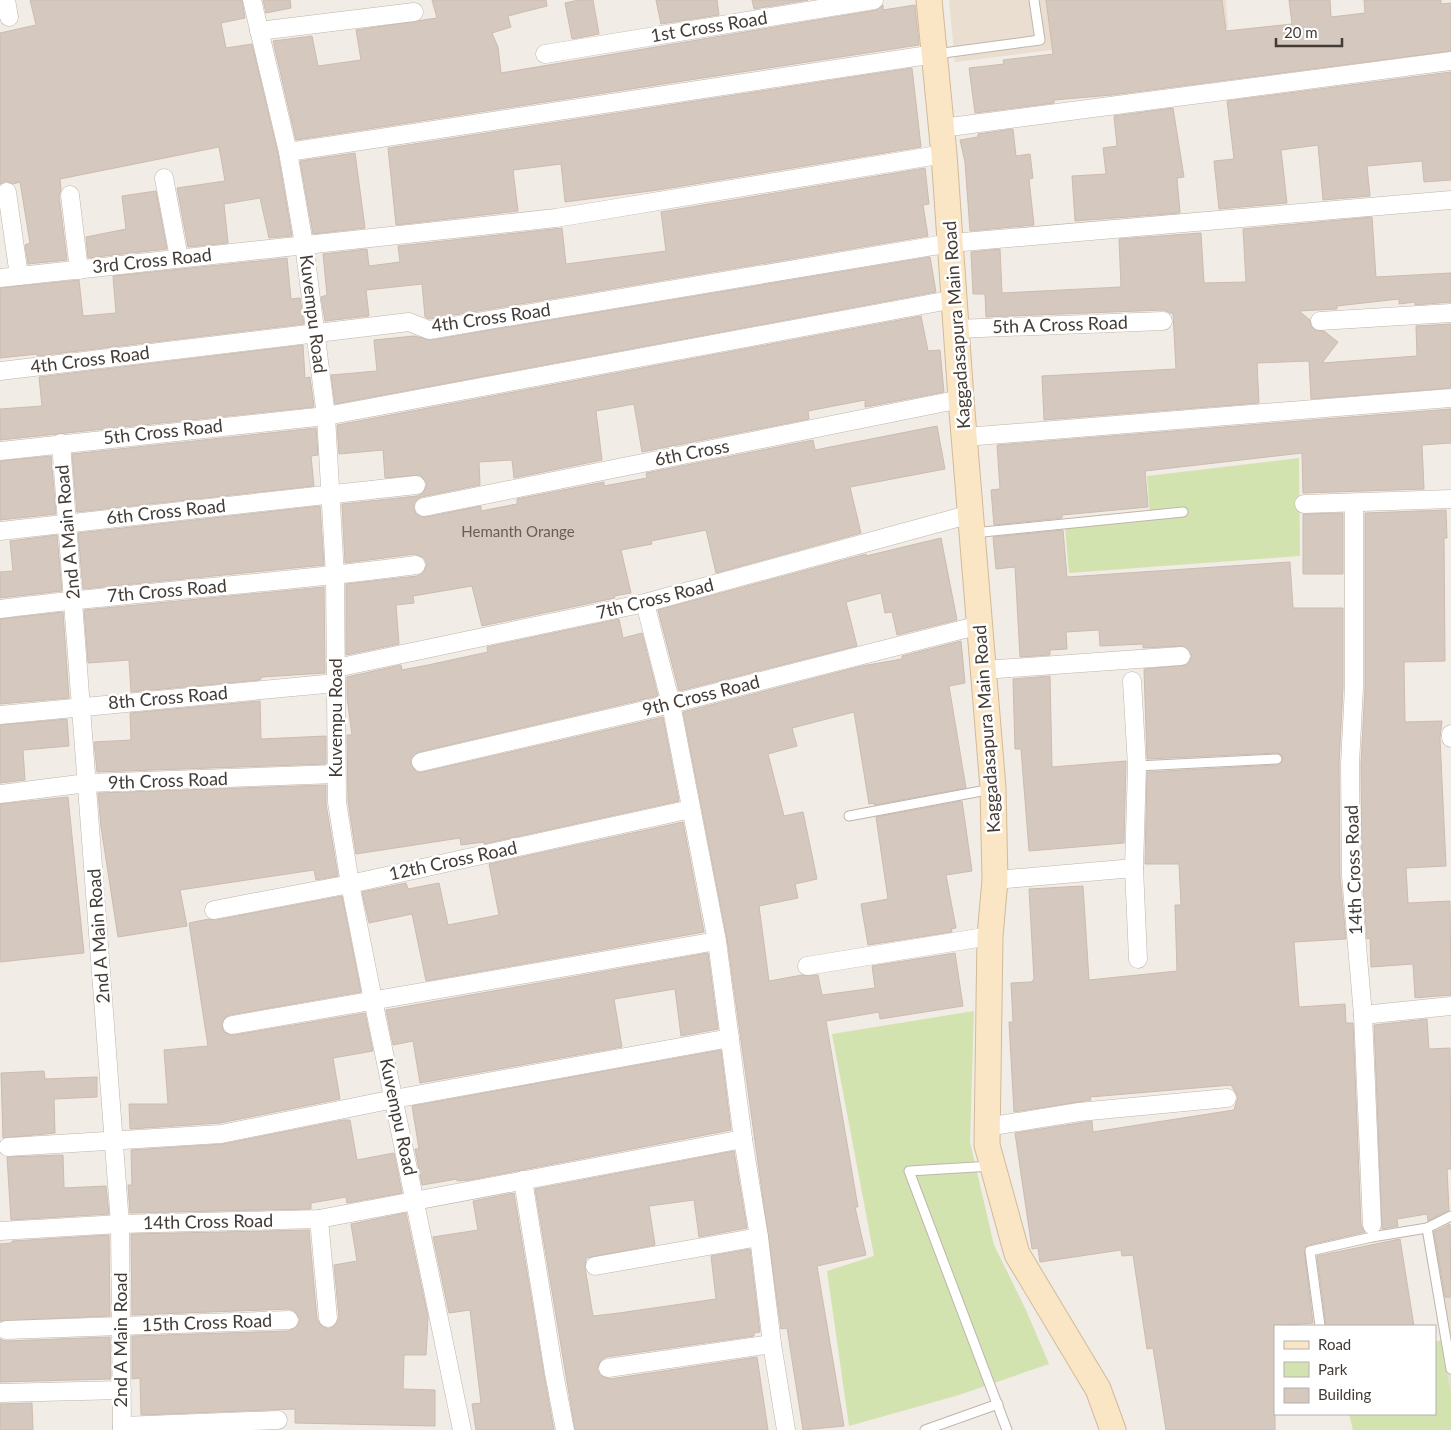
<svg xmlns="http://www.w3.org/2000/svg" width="1451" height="1430" viewBox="0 0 1451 1430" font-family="Lato,sans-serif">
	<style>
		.residential { fill: #e5ddd3 }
		.education { fill: #e9decf }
		.green { fill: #d3e3b0 }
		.building { fill: #d5c8be; stroke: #ccbcaf }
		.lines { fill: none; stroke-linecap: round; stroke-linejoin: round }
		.service-casing { stroke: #bfb5ab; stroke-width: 11 }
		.minor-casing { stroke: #bfb5ab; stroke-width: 19 }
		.secondary-casing { stroke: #d1ba9a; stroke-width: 27 }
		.service { stroke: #fff; stroke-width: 9 }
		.minor { stroke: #fff; stroke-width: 18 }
		.secondary { stroke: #fae6c5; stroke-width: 25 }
		.labels { text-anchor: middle; stroke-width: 5; stroke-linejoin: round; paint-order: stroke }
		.number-label { font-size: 15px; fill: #685e57 }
		.street-label { font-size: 18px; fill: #433b35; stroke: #fff }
	</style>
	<rect width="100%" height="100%" fill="#f1ece5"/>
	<path class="residential" d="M1451,1227v166l-29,-160z"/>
	<path class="education" d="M949,0h277l2,28 -273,34z"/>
	<g class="green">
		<path d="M1299,458l1,98 -231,17 -4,-45 85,-9 -3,-43z"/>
		<path d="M974,1011l-4,131 24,103 32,65 23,54 -90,31 -110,31 -22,-155 47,-15 -42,-222z"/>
		<path d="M1441,1340l10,53v37h-98l-4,-16h86v-72z"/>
	</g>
	<g class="building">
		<path d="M30,0h212l3,18 -24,5 5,25 26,-4 26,110 14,82 -23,2 -9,-40 -36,6 4,39 -40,4 -11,-59 48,-7 -6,-34 -159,32 1,10 -2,7 8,64 -39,4 -3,-19 5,-2 -10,-61 -7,2 -7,-3 -6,3v-151l36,-8z"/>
		<path d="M263,0h27l1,8 -25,5z"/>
		<path d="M432,0h114l1,6 -39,10 3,11 -19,6 6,14 3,26 375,-63 7,-5v5l32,-5 4,40 -623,95 -23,-99 39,-5 6,30 43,-6 -5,-30 81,-12z"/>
		<path d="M579,0h14l6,34 -27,5 -7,-36z"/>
		<path d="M656,0h61l2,15 -58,9z"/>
		<path d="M752,0h56l-54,9z"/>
		<path d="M1046,0h176l4,31 66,-7 -3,-24h41l1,17 34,-4 -1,-13h77v4l10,-1v48l-339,44 -58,5v3l-79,10 -6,-45 35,-4 -1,-4 50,-6z"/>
		<path d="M912,68l9,79 -263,43 -93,12 -4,-38 -48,6 5,41 -122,14 -8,-77z"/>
		<path d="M1451,72v108l-27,2 -2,-21 -55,5 3,30 -47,4 -5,-55 -37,5 6,53 -68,6 -5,-48 20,-2 -7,-58z"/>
		<path d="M1173,108l11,69 -7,1 3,35 -105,8 -3,-45 34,-2 -3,-26 14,-2 -3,-30z"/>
		<path d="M1013,129l3,27 14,-2 3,24 -4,1 5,46 -64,6 -5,-69 -5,-22 18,-3v-3z"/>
		<path d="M355,153l10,75 -52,6 -13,-73z"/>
		<path d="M925,168l4,36 -6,1 5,31 -498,83 -5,-2 -3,-33 -56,6 3,26 -44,5 -4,-24 6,-2 -4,-41 44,-5 2,17 31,-4 -2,-16 164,-18 4,36 100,-13 -5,-39z"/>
		<path d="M156,191l11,58 -79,9 -2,-21 40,-8 -4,-33z"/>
		<path d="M1372,217l4,60 75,-4v29l-36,3v-3l-16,2v-5l-62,7v3l-38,2 11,9 1,6 4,4 9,1 14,11 -16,21 95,-7 -1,-30 35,-2v64l-140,11 -2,-38 -52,2 2,40 -215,17 -2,-44 134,-7 -3,-55 -10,-4 -177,7 -1,-23h-12l-2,-42 29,-3 2,44 119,-6 -2,-48 82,-6 3,50 42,-1 -3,-53z"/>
		<path d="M930,257l6,35 -601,112 -4,-29 46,-4 -3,-31 40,-4 17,4z"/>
		<path d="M287,258l4,41 9,-1 4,26 -267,32v-2l-37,4v-70l79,-8 4,36 33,-3 -3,-37z"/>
		<path d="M921,316l7,35 12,-1 4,42 -73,14 -6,1v-7l-57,11 1,8 -167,33 -8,-48 -38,7 6,49 -88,18 -2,-18 -33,2 1,23 -59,12 -7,6v6l2,5 10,3 55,-11v5l36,-7v-5l87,-17v4l43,-8 -1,-5 167,-33 2,10 122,-24 8,43 -95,18 11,46 -145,40 -10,-43 -55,11 1,3 -31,6 10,43 -17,3 1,2 -133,28 -10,-40 -59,10 1,7 -18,2 3,39 -53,11v-71l71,-8 6,-3 4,-9 -3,-6 -9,-4 -70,9 -3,-59 75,-8 6,-3 4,-9 -7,-9 -35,3 -2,-28 -44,4 -2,-29z"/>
		<path d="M303,345l2,33 5,-1 4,30 -314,33v-31l42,-3 -3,-29z"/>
		<path d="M1451,409v34l-29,2 2,44 -121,4 -1,-40 -157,18 3,36 -86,8v3l-68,7 -3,-35 9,-1 -3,-44z"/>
		<path d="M316,428l2,27 -7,1 3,30 -237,26 -5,-58z"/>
		<path d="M51,456l5,58 -56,6v-59z"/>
		<path d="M320,506l4,59 -241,24 -5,-56z"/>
		<path d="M1446,510l1,28h-3l1,123 -41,1 1,60 37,-1 -2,17 6,128 -40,2 2,35 42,-2 1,94 -36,3 -2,-34 -42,3 -1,-29 -3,1 -5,-63 -1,-112 4,-77v-174z"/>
		<path d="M1343,513v61h-40v-60z"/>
		<path d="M1063,530l4,47 223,-15 3,46h50v79l-4,77 1,112 6,63 -52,3 5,65 46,-3 1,19h7l8,202 4,7 -56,13 -5,3 9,75 -38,3v104h-109l-13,-82 -6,1 -14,-94 -11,1 -1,-6 -81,12 -2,-14 -6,1 -17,-116 77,-12 1,11 141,-22 4,-13 -7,-12 -141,12 1,3 -77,12 -5,-90h4l-2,-39 20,-1 3,-3 -5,-90 54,-3 6,94 88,-9 -2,-66h6l-2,-41h-34l2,-92 130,-7 6,-6 -1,-4 -5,-2 -130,6 -3,-90 43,-4 5,-9 -7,-10 -42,2v-4l-43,2 -1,-16 -33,2 1,17 -17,1v5l-30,2 -5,-90 -19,2 -3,-32z"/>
		<path d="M57,535l5,56 -62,7v-26l13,-1 -3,-30z"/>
		<path d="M941,538l16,82 -60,15 -5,-23 -7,1 -4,-20 -35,9 11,44 -178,45 -21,-81 208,-56v2z"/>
		<path d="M324,587l1,86 -63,4 -2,3 -129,12 -2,-32 -41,3 -4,-53z"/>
		<path d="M63,612l6,86 -69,6v-85z"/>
		<path d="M619,619l4,19 19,-5 16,63 -239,56 -8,6v7l6,7h6l240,-55 16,84 -195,43v-2l-23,3 -1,-7 -104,16 -8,-53 -1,-66h5l-5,-37v-21l54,-12 1,5 26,-5 60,-13 -1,-5z"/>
		<path d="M961,641l4,42 -16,3 17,102 -92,17v-2l-5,1 -15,-92 -62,16 5,18 -29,8 16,62 19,-4 14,67 -22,5 3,14 -39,8 10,75 33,-6h16l4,20 53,-7 -3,-22 83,-13 8,53 -83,13 -1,-7 -53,9 32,186h-3l11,48 -49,11 27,160 -41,4 -16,-102 -6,1 -54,-390 -44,-227 179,-46 40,-7v-3z"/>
		<path d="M1050,676l2,91 74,-6 -2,82 -95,8 -8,-102h-6l-2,-70z"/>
		<path d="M260,701l1,38 65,-3v28l-229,8 -3,-30 37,-2 -1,-27z"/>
		<path d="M67,719l2,27 -46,4 2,30 -25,3v-58z"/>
		<path d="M326,785v19l12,72 -22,4 -2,-10 -134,20 7,36 -69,11 -17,-110 -3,-34z"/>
		<path d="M68,797l16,156 -84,9v-158z"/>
		<path d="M962,801l10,70 -26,4 10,53 -5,1 1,3 -84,13 -7,-41 27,-5 -12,-82z"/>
		<path d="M683,822l21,110 -278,49 -14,-67 -43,9 -7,-31 44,-9 2,6 31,-6 9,42 51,-10 -10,-51z"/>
		<path d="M342,896l19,96 -131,23 -5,2 -3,9 2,6 10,3 131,-22 8,38 -40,7 7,41 -120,24 -90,6 -1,-25h39l-4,-54 44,-4 -19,-123 20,-4 7,1z"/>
		<path d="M708,953l10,76 -37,7 -6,-47 -61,10 8,48 -202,36 -7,-42 -20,4 -7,-35z"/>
		<path d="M1427,1019l2,30 21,-1 1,121h-4l2,41 -21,11 -1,-7 -30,5 1,7 -16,3 -8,-204z"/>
		<path d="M721,1050l10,80 -261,50 -13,1v-2l-35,6 -7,-36h4l-7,-43z"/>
		<path d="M44,1071l1,8 52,-2v20l-43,2 1,34 -52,5 -2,-65z"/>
		<path d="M343,1120h7l7,40 37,-7 8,40 -55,10 -1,-6 -35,6v6l-181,4 -2,-28h4l-1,-35 92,-6z"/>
		<path d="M734,1151l13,77 -48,9 -5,-37 -45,6 6,39 -69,13 -1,9 8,49 26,-3 97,-14 -5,-43 39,-7 10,83 -6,1v3l-148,21 -5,3 -4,9 3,6 10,4 147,-22 11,73h-193l-40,-241z"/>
		<path d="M63,1155l1,33 42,-2 3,28 -98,6 -4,-63z"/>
		<path d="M514,1193l30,182 10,55h-78l-4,-26 9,-1 -11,-93 -21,3 -16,-76 45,-7 -5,-29z"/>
		<path d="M406,1213l22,104 -2,38h-22l-1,34 32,1v36l-140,-3v-14l-154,6 -1,-37 -8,1v-43l157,-5 9,-6 2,-6 -6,-8 -5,-2 -157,6 -1,-81 178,-4 8,89 3,5 8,5 6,-3 5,-8 -5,-53 23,-4 -6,-37z"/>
		<path d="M1450,1224l1,73h-6l-11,-65z"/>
		<path d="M109,1235l1,81 -110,5v-77l12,-1v-2z"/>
		<path d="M1400,1239l14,87h-88l-9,-70z"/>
		<path d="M110,1337l1,42 -111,3v-43l6,2z"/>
		<path d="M32,1403l1,27h-33v-26z"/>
	</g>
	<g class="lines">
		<defs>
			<g id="service">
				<path d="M936,54l104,-14 -6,-40"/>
				<path d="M973,533l210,-21"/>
				<path d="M1137,766l140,-7"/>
				<path d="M849,816l143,-27"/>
				<path d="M992,1166l-83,5 98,259"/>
				<path d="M1427,1228l24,141"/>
				<path d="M1320,1326l-10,-75 62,-14 55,-9 24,-12"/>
				<path d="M925,1430l73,-26"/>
			</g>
			<g id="minor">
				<path d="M6,0l3,17"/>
				<path d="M252,0l36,152 16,92 22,172 9,160 2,226 13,82 23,116 89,430"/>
				<path d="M259,31l155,-19"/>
				<path d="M545,54l329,-54"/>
				<path d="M942,128l509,-67"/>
				<path d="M288,152l647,-98"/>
				<path d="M164,178l15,80"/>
				<path d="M7,192l12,84"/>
				<path d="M70,195l9,75"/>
				<path d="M0,278l556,-60 388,-64"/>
				<path d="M1320,321l131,-8"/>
				<path d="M956,329l207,-8"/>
				<path d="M0,371l409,-49 20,8 522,-87 500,-43"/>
				<path d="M965,437l486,-39"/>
				<path d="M61,443l59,781 2,206"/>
				<path d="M0,451l326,-35 629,-117"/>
				<path d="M1354,503v184l-4,77 1,112 12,139 9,210"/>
				<path d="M1304,504l147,-5"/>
				<path d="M424,507l537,-108"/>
				<path d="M0,531l416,-46"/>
				<path d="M645,603l26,101 46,237 26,198 16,98 13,107 14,86"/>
				<path d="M0,609c138,-18 278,-25 416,-44"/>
				<path d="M336,668l309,-65 326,-89"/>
				<path d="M984,670l197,-14"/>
				<path d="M1132,681l5,85 -3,102 4,91"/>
				<path d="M0,715l336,-32"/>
				<path d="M1451,734v4"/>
				<path d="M421,762l250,-58 309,-79"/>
				<path d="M0,794l87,-11 249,-9"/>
				<path d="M995,880l139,-12"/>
				<path d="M214,910l136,-26 341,-75"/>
				<path d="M807,966l183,-30"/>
				<path d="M1363,1015l88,-9"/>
				<path d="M232,1025l485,-84"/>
				<path d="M987,1127l92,-15 148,-14"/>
				<path d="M8,1147l213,-13 173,-35 336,-61"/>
				<path d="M523,1180l31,193 11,57"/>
				<path d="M319,1219l9,99"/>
				<path d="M0,1231l120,-7 199,-5 424,-80"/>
				<path d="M595,1266l164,-29"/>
				<path d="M6,1330l283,-10"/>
				<path d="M608,1368l164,-24"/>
				<path d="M0,1393l122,-3"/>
				<path d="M122,1426l156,-6"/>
			</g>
			<path id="secondary" d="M929,0l15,154 17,245 32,389 2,92 -5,56 -3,209 30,109 81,135 15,41"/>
		</defs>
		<use href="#service" class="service-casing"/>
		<use href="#minor" class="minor-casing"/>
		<use href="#secondary" class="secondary-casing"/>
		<use href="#service" class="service"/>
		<use href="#minor" class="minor"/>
		<use href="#secondary" class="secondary"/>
	</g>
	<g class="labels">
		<g class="number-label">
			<text x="518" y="537">Hemanth Orange</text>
		</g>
		<g class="street-label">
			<text transform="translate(709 27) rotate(-9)" y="6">1st Cross Road</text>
			<text transform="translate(152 261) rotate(-6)" y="6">3rd Cross Road</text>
			<text transform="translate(313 314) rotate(83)" y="6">Kuvempu Road</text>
			<text transform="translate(491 318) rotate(-8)" y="6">4th Cross Road</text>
			<text transform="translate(957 325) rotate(-94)" y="6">Kaggadasapura Main Road</text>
			<text transform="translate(1060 325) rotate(-2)" y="6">5th A Cross Road</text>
			<text transform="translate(90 360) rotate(-7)" y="6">4th Cross Road</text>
			<text transform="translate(163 432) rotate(-6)" y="6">5th Cross Road</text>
			<text transform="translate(692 453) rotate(-11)" y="6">6th Cross</text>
			<text transform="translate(166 512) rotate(-6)" y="6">6th Cross Road</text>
			<text transform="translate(68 532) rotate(-95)" y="6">2nd A Main Road</text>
			<text transform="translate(167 591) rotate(-5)" y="6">7th Cross Road</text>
			<text transform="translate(655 599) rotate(-14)" y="6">7th Cross Road</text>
			<text transform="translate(701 696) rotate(-14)" y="6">9th Cross Road</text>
			<text transform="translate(168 698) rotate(-5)" y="6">8th Cross Road</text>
			<text transform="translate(336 718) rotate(-90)" y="6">Kuvempu Road</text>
			<text transform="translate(987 729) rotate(-94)" y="6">Kaggadasapura Main Road</text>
			<text transform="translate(168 781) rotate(-2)" y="6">9th Cross Road</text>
			<text transform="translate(453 861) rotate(-12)" y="6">12th Cross Road</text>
			<text transform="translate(1354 870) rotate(-92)" y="6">14th Cross Road</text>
			<text transform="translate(99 936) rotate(-94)" y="6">2nd A Main Road</text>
			<text transform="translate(398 1117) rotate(78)" y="6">Kuvempu Road</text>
			<text transform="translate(208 1222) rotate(-1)" y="6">14th Cross Road</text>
			<text transform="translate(207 1323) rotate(-2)" y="6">15th Cross Road</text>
			<text transform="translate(121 1340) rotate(-90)" y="6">2nd A Main Road</text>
		</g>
	</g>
	<rect x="1274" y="1325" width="162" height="90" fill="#ffffff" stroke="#b4b1ae"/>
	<rect x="1284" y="1341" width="25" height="8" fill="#fae6c5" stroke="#b4b1ae"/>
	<text x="1318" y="1350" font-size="15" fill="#433b35">Road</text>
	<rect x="1284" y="1362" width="25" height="15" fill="#d3e3b0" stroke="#b4b1ae"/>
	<text x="1318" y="1375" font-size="15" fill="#433b35">Park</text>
	<rect x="1284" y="1388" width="25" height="15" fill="#d5c8be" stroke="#b4b1ae"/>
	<text x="1318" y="1400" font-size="15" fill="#433b35">Building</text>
	<path d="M1276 38v8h66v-8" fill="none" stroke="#433b35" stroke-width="2.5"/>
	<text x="1284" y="38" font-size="15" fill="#433b35" stroke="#ffffff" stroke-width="4" paint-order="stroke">20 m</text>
</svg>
